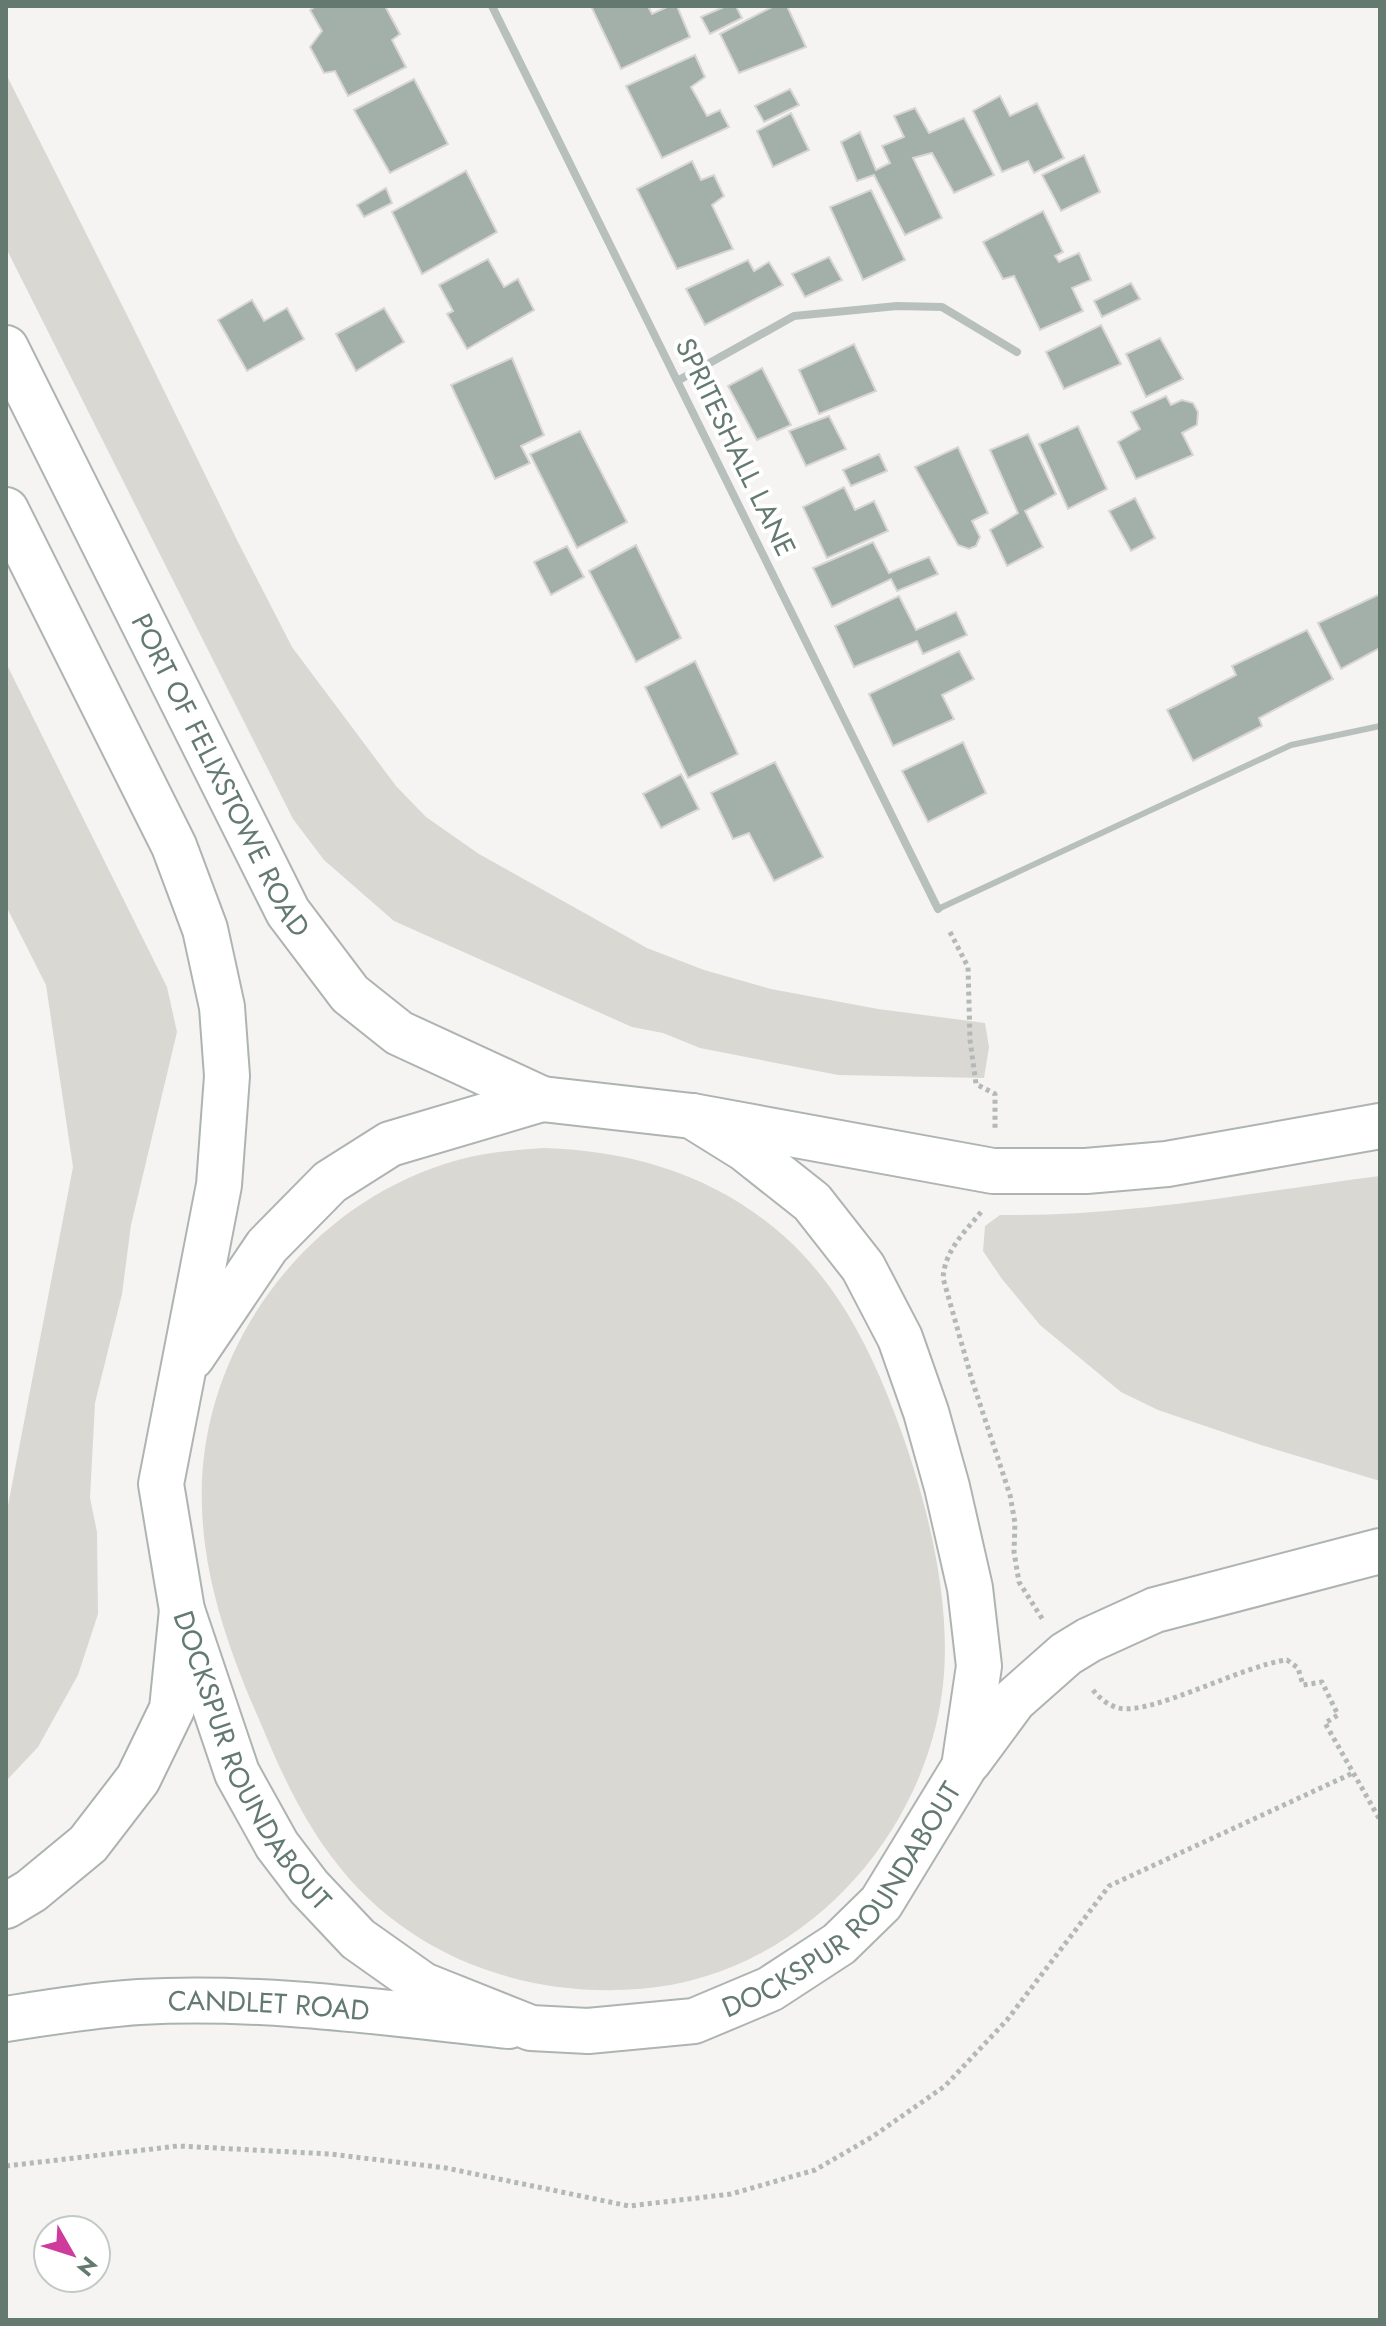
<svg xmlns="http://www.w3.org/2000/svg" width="1386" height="2326" viewBox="0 0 1386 2326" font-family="Jost,sans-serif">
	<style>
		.green { fill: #dad8d2 }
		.building { fill: #a3afa9; stroke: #d7d6d5; stroke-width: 2 }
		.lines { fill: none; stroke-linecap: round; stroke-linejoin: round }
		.primary-casing { stroke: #abb3b0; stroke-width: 48 }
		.trunk-casing { stroke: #adb4b1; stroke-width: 48 }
		.path { stroke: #b3b9b7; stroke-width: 5; stroke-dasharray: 4 4; stroke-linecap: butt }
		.service { stroke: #b8c0bd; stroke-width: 6 }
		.minor { stroke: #b8c0bd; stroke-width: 8 }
		.primary { stroke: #fff; stroke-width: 44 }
		.trunk { stroke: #fff; stroke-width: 44 }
		.labels { text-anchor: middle; stroke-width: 8; stroke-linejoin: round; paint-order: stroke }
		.street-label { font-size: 28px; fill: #647a71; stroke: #fff }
	</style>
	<rect width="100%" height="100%" fill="#f6f3f3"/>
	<g class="green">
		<path d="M6,74l125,249 106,217 55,107 104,139 30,31 53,37 168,94 57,22 67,19 107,20 107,14 4,24 -5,31 -146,-3 -138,-27 -37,-15 -31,-6 -238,-106 -70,-61 -31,-41 -287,-571z"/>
		<path d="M6,663l161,324 10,45 -46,193 -9,69 -27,109 -5,95 7,34 1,82 -20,61 -40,72 -32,34v-265l67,-349 -27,-182 -40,-79z"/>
		<path d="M544,1148c90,3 173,28 241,89 54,49 86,113 111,180 29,77 54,174 48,257 -12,159 -143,303 -305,315 -119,9 -236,-35 -308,-133 -30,-40 -51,-86 -70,-132 -30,-68 -57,-142 -59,-217 -6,-157 104,-305 256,-347 28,-8 57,-10 86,-12z"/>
		<path d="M1380,1176v305l-119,-36 -103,-35 -37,-18 -81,-67 -38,-46 -19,-28 2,-25 15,-11c128,2 254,-23 380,-39z"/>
	</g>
	<g class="building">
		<path d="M316,6h69l15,28 -8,6 14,27 -58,29 -13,-25 -11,2 -14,-26 12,-16 -12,-21z"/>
		<path d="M591,6h57l4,8 17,-8h8l13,31 -69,32z"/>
		<path d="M726,6h10l6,12 -32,16 -9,-17z"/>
		<path d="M774,6h13l19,41 -67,26 -19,-39z"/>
		<path d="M695,55l10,22 -14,10 16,29 13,-6 9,17 -67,31 -36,-72z"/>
		<path d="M414,79l34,65 -58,29 -36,-63z"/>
		<path d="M790,89l9,16 -35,17 -9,-16z"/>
		<path d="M1000,96l10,20 27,-13 27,55 -30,15 -6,-12 -26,11 -29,-61z"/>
		<path d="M915,108l14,25 35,-15 30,57 -40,18 -22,-40 -19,5 29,60 -37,17 -31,-60 -17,6 -16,-39 19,-10 16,38 14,-7 -8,-17 22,-9 -10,-21z"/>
		<path d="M791,113l18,37 -36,17 -16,-36z"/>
		<path d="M1084,155l16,37 -39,19 -19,-36z"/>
		<path d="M692,161l9,19 13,-5 10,21 -12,9 21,44 -56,20 -40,-80z"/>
		<path d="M466,171l31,61 -75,42 -30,-62z"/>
		<path d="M386,188l6,15 -28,14 -7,-12z"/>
		<path d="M871,190l34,70 -42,20 -33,-73z"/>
		<path d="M1043,211l20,41 -8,4 4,6 20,-9 12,27 -19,8 11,23 -43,19 -26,-54 -11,3 -20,-37z"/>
		<path d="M829,257l13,23 -37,17 -13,-23z"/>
		<path d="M488,259l16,28 14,-8 16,31 -67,39 -20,-35 6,-3 -14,-26z"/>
		<path d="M748,260l6,11 15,-9 14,23 -78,40 -19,-36z"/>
		<path d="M1131,283l9,16 -38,18 -8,-16z"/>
		<path d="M252,300l12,21 23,-13 17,31 -57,32 -29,-51z"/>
		<path d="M384,308l20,34 -48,29 -20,-37z"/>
		<path d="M1101,325l20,39 -57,25 -18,-37z"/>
		<path d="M1160,338l23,41 -37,18 -20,-43z"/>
		<path d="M854,344l22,47 -57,23 -20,-44z"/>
		<path d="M512,358l32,77 -23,11 9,17 -35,16 -44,-94z"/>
		<path d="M762,368l29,57 -34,15 -29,-54z"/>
		<path d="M1166,396l5,9 11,-5 11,3 5,9 -1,13 -15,8 11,22 -57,24 -18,-37 22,-13 -9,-17z"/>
		<path d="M829,416l17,33 -40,17 -17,-35z"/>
		<path d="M1078,426l29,63 -39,20 -29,-65z"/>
		<path d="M580,431l47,91 -50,26 -47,-94z"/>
		<path d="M1028,434l28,60 -31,17 18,36 -36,19 -17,-36 28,-17 -28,-63z"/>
		<path d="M958,447l30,66 -16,8 8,16 -4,9 -7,3 -11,-4 -43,-78z"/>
		<path d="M879,454l8,17 -36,15 -8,-16z"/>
		<path d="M844,487l11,23 19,-9 14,30 -61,27 -24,-51z"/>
		<path d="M1135,498l20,40 -24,13 -22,-40z"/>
		<path d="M873,542l16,31 40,-16 9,17 -41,17 -6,-12 -59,28 -19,-39z"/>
		<path d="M636,545l45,93 -45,24 -47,-91z"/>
		<path d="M567,546l17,31 -33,18 -17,-33z"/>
		<path d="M1380,594v54l-39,21 -23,-46z"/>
		<path d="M899,596l17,34 40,-18 11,23 -44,19 -6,-13 -63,26 -19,-41z"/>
		<path d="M1307,630l26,49 -74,39 3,8 -69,35 -26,-51 69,-35 -4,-9z"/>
		<path d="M959,651l15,28 -32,16 12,24 -61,27 -24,-52z"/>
		<path d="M695,661l43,93 -50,24 -43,-91z"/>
		<path d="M963,742l23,51 -58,29 -26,-51z"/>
		<path d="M775,762l48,95 -49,24 -25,-48 -16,6 -22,-46z"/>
		<path d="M681,774l18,35 -38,19 -18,-34z"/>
	</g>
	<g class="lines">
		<defs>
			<g id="primary">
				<path d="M6,1906l25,-15 57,-47 50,-65 34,-70 10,-99"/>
				<path id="s1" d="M6,2019c44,-7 88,-14 133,-17 123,-7 248,11 370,24"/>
			</g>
			<g id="trunk">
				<path id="s2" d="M6,348l282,564 62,82 49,39 143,66"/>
				<path id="s3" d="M6,510l168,336 31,83 17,78 5,69 -8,109 -58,299 21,126 55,163 40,72 32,42 49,52 65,46 108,43 57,3 106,-10 76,-32 69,-45 42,-41 83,-136 15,-101 -9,-78 -23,-101 -21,-75 -26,-74 -37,-71 -51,-65 -67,-53 -53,-33"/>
				<path d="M192,1357l75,-111 63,-64 60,-38 152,-45 150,17 301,55h93l81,-7 213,-38"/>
				<path d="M969,1761l45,-61 52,-46 23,-14 66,-30 225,-59"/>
			</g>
		</defs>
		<use href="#primary" class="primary-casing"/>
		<use href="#trunk" class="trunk-casing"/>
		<g class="path">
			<path d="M950,932l18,35 2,73 6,44 19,10v35"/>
			<path d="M981,1212c-17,21 -36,38 -38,66l29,102 38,115 5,28 -1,29 5,30 24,38"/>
			<path d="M1093,1690c6,8 15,15 25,18 33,8 125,-43 169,-48l11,8 5,17 19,-3 16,33 -13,8 55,97"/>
			<path d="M6,2166l172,-20 152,8 116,14 183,38 102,-12 84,-24 57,-33 73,-51 62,-66 102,-134 244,-113"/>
		</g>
		<path class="service" d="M938,909l353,-164 89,-19"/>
		<g class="minor">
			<path d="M492,6l446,903"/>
			<path d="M679,380l115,-64 103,-10 45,1 75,45"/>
		</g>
		<use href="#primary" class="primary"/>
		<use href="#trunk" class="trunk"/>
	</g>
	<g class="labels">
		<g class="street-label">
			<text transform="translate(736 447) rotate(64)" y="10">SPRITESHALL LANE</text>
			<text dy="10" stroke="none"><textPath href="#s2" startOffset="478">PORT OF FELIXSTOWE ROAD</textPath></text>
			<text dy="10" stroke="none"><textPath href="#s3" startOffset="1322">DOCKSPUR ROUNDABOUT</textPath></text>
			<text dy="10" stroke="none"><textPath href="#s3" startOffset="2090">DOCKSPUR ROUNDABOUT</textPath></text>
			<text dy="10" stroke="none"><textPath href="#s1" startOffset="264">CANDLET ROAD</textPath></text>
		</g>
	</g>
	<rect width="1386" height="2326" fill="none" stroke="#647a71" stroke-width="16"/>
	<g transform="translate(72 2254) rotate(129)"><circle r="38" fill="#ffffff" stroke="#c1cac6" stroke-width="2"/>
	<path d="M0-6L14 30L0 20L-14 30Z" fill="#ce3b9a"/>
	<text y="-12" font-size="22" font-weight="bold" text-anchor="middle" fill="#647a71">N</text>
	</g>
</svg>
